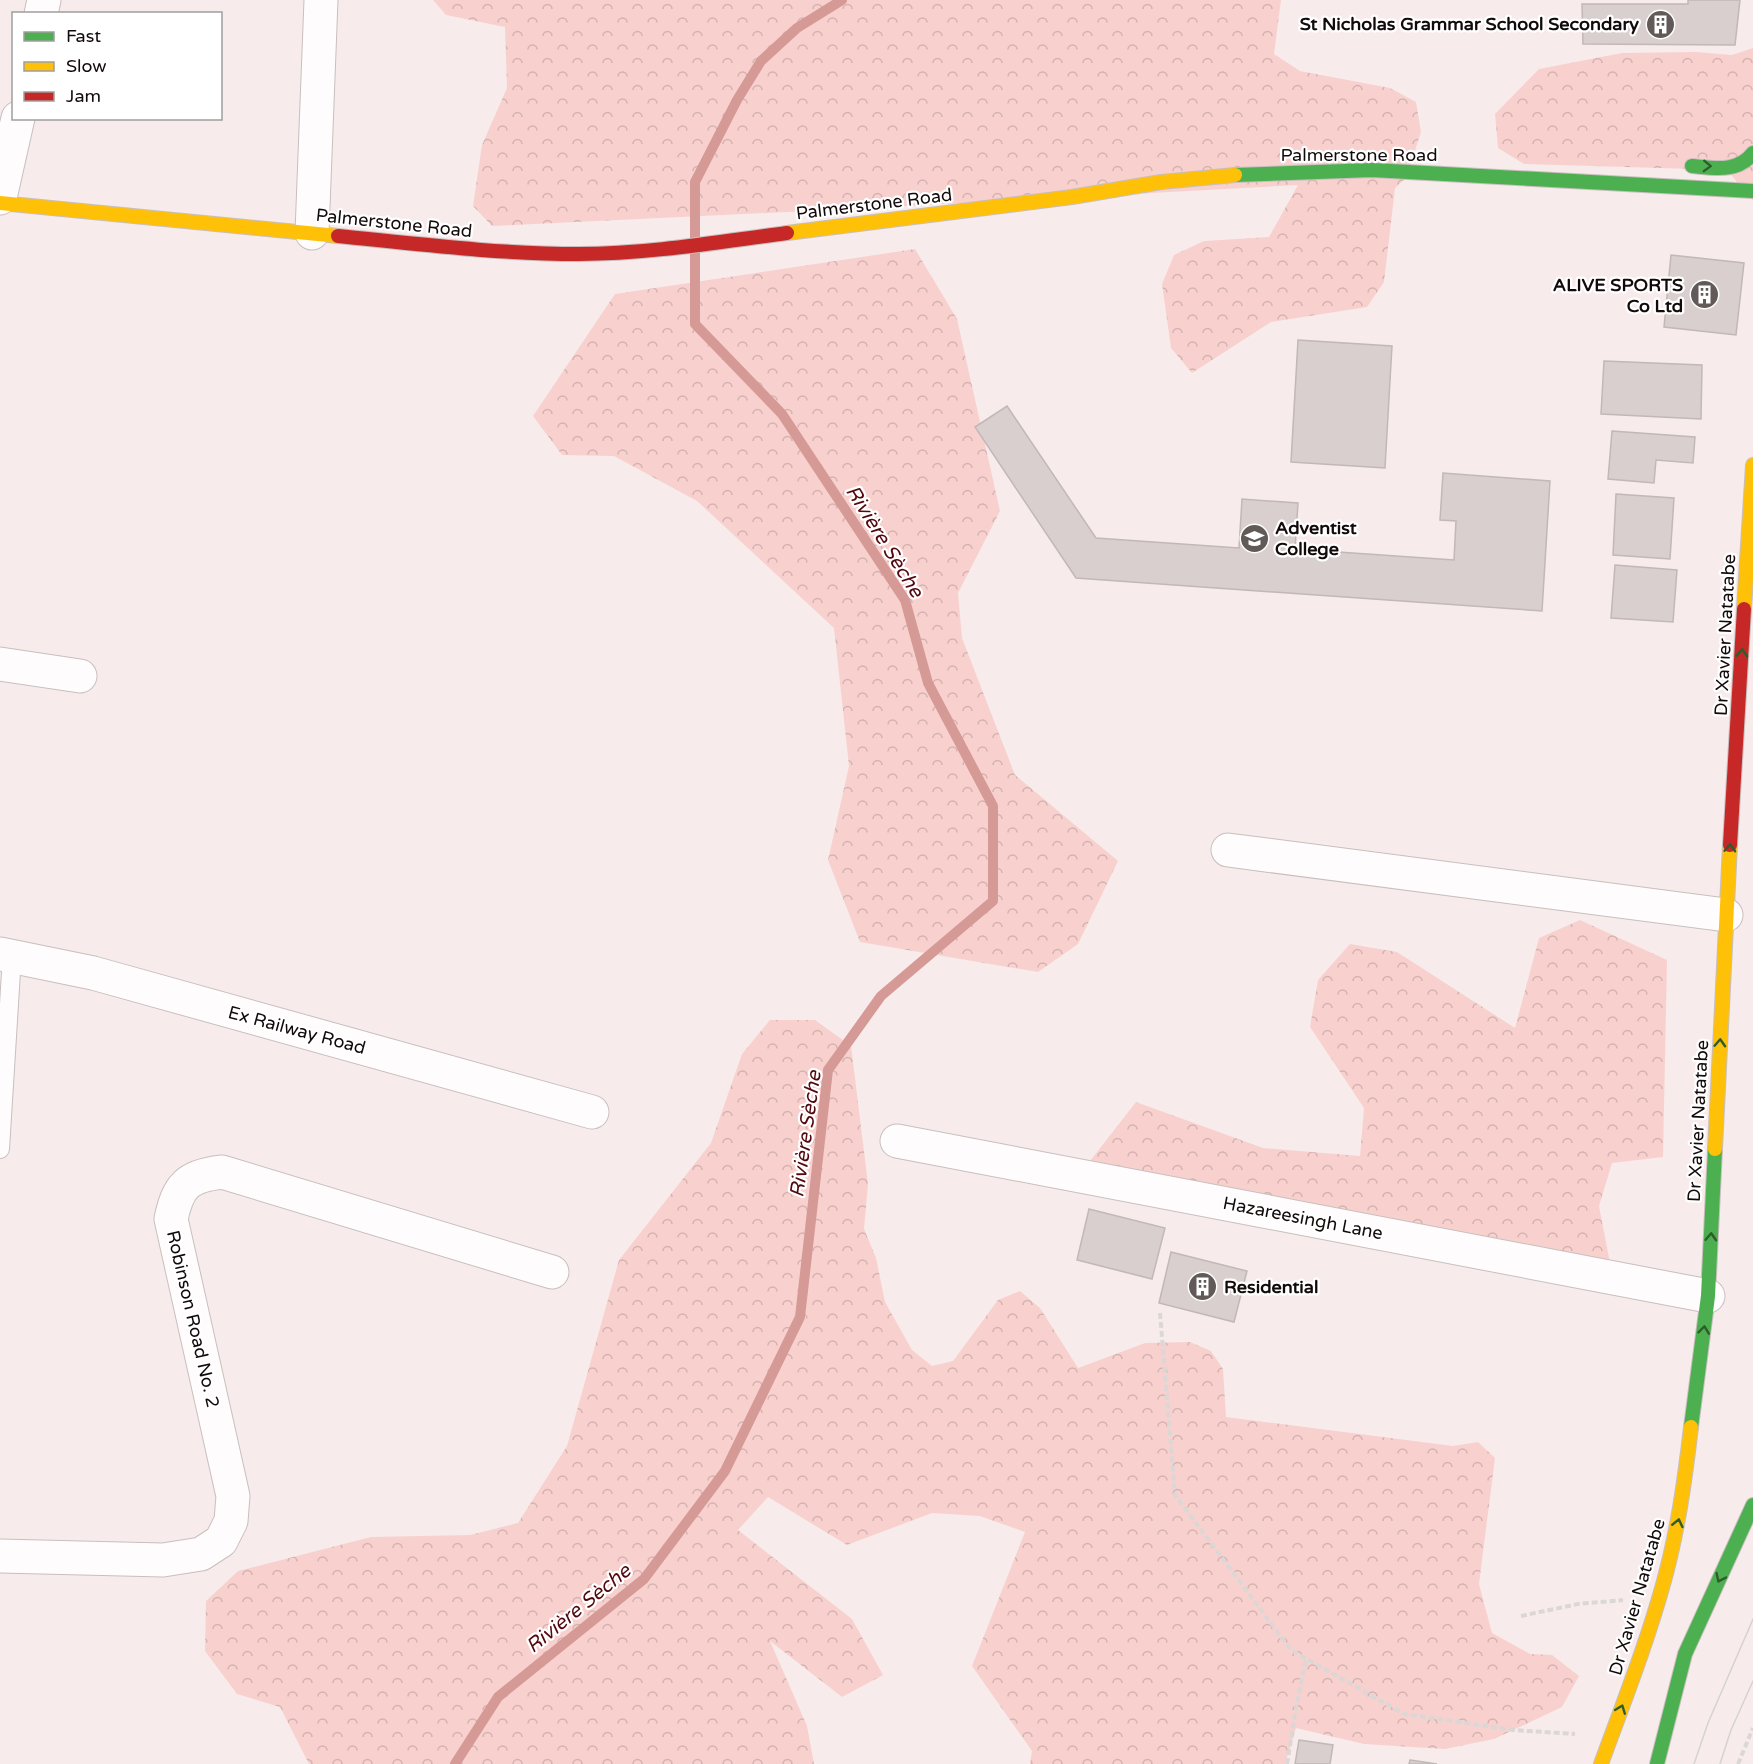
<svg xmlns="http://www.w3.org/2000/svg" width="1753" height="1764" viewBox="0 0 1753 1764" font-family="'Varela Round',sans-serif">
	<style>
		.forest { fill: url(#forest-crowns) }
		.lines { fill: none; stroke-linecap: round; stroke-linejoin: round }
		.stream { stroke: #d59a96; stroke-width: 10 }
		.building { fill: #d8cfce; stroke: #c1b8b7; stroke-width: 1.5 }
		.lane-casing { stroke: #c8bfbe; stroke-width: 20 }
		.street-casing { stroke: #c8bfbe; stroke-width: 35 }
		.fast-casing { stroke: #c8bfbe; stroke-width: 16 }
		.slow-casing { stroke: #c8bfbe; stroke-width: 16 }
		.jam-casing { stroke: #c8bfbe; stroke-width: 16 }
		.path { stroke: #dbd7d7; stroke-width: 4; stroke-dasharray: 6 3; stroke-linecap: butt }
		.lane { stroke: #fefcfc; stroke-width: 18 }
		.street { stroke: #fefcfc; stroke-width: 33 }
		.fast { stroke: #4caf50; stroke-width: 14 }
		.slow { stroke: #ffc107; stroke-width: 14 }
		.jam { stroke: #c62828; stroke-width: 14 }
		.tram { stroke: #d5d2d2; stroke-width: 1.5 }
		.oneway { stroke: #2f5c2d }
		.labels { text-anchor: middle; stroke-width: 4.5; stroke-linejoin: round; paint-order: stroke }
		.poi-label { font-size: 18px; font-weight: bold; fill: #120a0a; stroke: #fff; text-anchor: end }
		.street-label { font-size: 18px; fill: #120a0a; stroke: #fff }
		.water-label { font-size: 20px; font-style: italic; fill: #53080e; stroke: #fff }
	</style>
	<defs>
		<pattern id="forest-crowns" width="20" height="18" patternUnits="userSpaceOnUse" patternTransform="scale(1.5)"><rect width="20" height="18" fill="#f8d1ce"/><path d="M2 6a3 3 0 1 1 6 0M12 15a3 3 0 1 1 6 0" fill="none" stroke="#d4b2b0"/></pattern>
	</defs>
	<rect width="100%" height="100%" fill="#f7eceb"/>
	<g class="forest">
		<path d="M433,0h848l-7,54 26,17 90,17 26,14 5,30 -15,46 -11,10 -11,94 -17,25 -96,15 -79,51 -21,-25 -9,-64 12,-29 30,-14 65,-4 29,-52 -426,23 -380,18 -19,-20 9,-61 25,-57 -2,-61 -59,-12z"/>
		<path d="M1753,48v153l-26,-31 -203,-6 -26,-16 -3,-34 44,-45 83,-16 74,-1 36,3z"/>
		<path d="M915,249l42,70 43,192 -42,82 4,45 53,137 103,86 -40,83 -40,28 -178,-30 -32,-82 21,-94 -15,-138 -137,-127 -83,-45 -52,-1 -29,-39 82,-122z"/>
		<path d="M1580,920l87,40 -4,197 -51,6 -13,43 17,88 -547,-106 67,-86 127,46 97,8 4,-48 -54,-81 8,-47 32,-36 47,8 118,76 24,-90z"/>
		<path d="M770,1020h45l36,26 17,138 -4,45 12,29 9,44 27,48 20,16 21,-5 45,-61 22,-9 20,17 38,60 67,-25 45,-1 21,9 12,18 3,48 227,29 25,-4 17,16 -16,126 13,49 38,21 22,1 27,21 -17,31 -68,32 -49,10 -81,-5 -68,-16 -11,36h-255l2,-13 -60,-85 53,-134 -45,-16 -48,-3 -85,32 -79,-48 -30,33 114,89 31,56 -41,22 -72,-56 37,85 7,38h-505l-29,-57 -43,-13 -32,-43 1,-50 32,-30 133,-34 99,-2 48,-12 49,-77 52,-186 92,-117 31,-89z"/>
	</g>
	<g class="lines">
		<path class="stream" d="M455,1764l43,-67 146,-118 81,-108 75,-154 28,-247 53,-74 112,-95v-95l-65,-123 -23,-83 -123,-186 -87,-90v-142l42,-82 24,-39 36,-33 45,-28"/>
	</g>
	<g class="building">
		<path d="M1688,0h52l-5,45 -152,-1 -1,-40h106z"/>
		<path d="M1671,255l73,8 -8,72 -72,-8z"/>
		<path d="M1298,340l94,6 -7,122 -94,-6z"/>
		<path d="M1604,361l98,4 -1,54 -100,-5z"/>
		<path d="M1007,406l89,132 143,10 3,-49 56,4 -3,46 159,11 2,-39 -16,-1 3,-47 107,8 -8,130 -466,-33 -101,-151z"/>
		<path d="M1612,431l83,6 -2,26 -37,-3 -2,23 -46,-4z"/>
		<path d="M1616,494l58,4 -4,61 -57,-4z"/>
		<path d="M1615,565l62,5 -4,52 -62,-4z"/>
		<path d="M1089,1209l76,19 -13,51 -75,-19z"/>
		<path d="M1171,1252l76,19 -13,51 -75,-19z"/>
		<path d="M1299,1740l34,5 -3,19h-35z"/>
		<path d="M1410,1760l27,4h-28z"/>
	</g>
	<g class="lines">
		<defs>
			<path id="lane" d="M0,1149l12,-193"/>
			<g id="street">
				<path d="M41,14l3,-14"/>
				<path d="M0,198l18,-80"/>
				<path d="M312,233l9,-233"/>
				<path d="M0,664l80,12"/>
				<path d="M1228,850l498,65"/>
				<path d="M0,954l93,19 499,139"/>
				<path d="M897,1141l811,155"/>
				<path d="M0,1556l163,4 38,-6 20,-13 10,-20 2,-25 -62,-277c7,-33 16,-43 51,-47l330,100"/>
			</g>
			<g id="fast">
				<path d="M1692,166c22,2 46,7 61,-13"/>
				<path d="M1235,175l137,-5 381,21"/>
				<path d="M1691,1427l17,-131 7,-147"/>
				<path d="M1657,1764l28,-110 68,-149"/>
			</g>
			<g id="slow">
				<path d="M0,203l338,33"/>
				<path d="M787,233l285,-36 89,-15 74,-7"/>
				<path d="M1744,609l9,-144"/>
				<path d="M1715,1149l15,-304"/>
				<path d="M1601,1764c22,-60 46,-121 63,-183 14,-51 21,-102 27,-154"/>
			</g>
			<g id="jam">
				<path d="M338,236c80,8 160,18 241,18 69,0 139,-12 208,-21"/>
				<path d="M1730,845l14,-236"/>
			</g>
		</defs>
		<use href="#lane" class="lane-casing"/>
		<use href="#street" class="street-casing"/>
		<use href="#fast" class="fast-casing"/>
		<use href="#slow" class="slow-casing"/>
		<use href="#jam" class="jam-casing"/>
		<g class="path">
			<path d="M1160,1313l15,182 116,155 113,64 109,16 62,4"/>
			<path d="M1521,1616l57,-12 45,-4"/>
			<path d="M1287,1764l9,-56 10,-50"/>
			<path d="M1738,1764l15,-36"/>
		</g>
		<use href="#lane" class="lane"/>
		<use href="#street" class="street"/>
		<use href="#fast" class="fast"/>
		<use href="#slow" class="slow"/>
		<use href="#jam" class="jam"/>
		<g class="tram">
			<path d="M1694,1764l14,-41 45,-104"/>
			<path d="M1720,1764l11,-34 22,-49"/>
		</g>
	</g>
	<defs><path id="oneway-chevron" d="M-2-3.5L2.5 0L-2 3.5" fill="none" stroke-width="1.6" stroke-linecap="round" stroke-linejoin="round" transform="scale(1.5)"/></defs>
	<g class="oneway">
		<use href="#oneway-chevron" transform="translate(1707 166) rotate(2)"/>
		<use href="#oneway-chevron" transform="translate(1742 653) rotate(-87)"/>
		<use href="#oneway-chevron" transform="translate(1730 848) rotate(-87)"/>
		<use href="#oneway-chevron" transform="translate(1720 1043) rotate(-87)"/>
		<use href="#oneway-chevron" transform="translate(1711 1237) rotate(-87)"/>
		<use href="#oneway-chevron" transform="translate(1704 1330) rotate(-83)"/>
		<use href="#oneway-chevron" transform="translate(1678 1523) rotate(-77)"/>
		<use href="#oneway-chevron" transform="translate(1720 1578) rotate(115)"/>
		<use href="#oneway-chevron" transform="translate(1621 1709) rotate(-69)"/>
	</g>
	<defs>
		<symbol id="building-disc" viewBox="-11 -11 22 22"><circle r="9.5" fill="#625959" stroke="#fff"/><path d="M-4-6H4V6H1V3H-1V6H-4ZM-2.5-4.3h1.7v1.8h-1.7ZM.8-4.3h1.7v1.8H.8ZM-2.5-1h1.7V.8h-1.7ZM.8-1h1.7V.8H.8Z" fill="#fff"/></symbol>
		<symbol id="school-disc" viewBox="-11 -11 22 22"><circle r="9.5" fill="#625959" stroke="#fff"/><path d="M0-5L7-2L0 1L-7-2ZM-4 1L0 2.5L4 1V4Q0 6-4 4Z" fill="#fff"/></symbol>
	</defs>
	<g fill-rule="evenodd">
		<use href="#building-disc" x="1644" y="8" width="33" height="33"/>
		<use href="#building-disc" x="1688" y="278" width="33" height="33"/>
		<use href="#school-disc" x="1238" y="522" width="33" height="33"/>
		<use href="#building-disc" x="1186" y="1270" width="33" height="33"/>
	</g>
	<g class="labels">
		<g class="poi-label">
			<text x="1639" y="30">St Nicholas Grammar School Secondary</text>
			<text x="1683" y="291">ALIVE SPORTS<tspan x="1683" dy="21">Co Ltd</tspan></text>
			<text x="1275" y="534" text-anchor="start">Adventist<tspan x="1275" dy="21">College</tspan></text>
			<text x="1224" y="1293" text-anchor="start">Residential</text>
		</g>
		<g class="street-label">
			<text x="1359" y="161">Palmerstone Road</text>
			<text transform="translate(874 204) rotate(-7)" y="6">Palmerstone Road</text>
			<text transform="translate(394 223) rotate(6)" y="6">Palmerstone Road</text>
			<text transform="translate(1725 635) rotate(-87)" y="6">Dr Xavier Natatabe</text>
			<text transform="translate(297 1030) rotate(15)" y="6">Ex Railway Road</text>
			<text transform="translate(1698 1121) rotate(-87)" y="6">Dr Xavier Natatabe</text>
			<text transform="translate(1303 1218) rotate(11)" y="6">Hazareesingh Lane</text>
			<text transform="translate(193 1319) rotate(77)" y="6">Robinson Road No. 2</text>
			<text transform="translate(1637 1597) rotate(-74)" y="6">Dr Xavier Natatabe</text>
		</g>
		<g class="water-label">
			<text transform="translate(885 541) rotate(58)" y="7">Rivière Sèche</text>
			<text transform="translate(805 1134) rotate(-82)" y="7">Rivière Sèche</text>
			<text transform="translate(578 1608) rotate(-39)" y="7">Rivière Sèche</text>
		</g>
	</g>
	<rect x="12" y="12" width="210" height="108" fill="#ffffff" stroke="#a09d9d" stroke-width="1.5"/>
	<rect x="24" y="32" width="30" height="9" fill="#4caf50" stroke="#a09d9d" stroke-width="1.5"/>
	<text x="66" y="42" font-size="18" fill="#120a0a">Fast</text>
	<rect x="24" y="62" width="30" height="9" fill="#ffc107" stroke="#a09d9d" stroke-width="1.5"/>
	<text x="66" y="72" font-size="18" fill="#120a0a">Slow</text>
	<rect x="24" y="92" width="30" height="9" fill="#c62828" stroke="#a09d9d" stroke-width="1.5"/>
	<text x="66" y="102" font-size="18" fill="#120a0a">Jam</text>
</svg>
